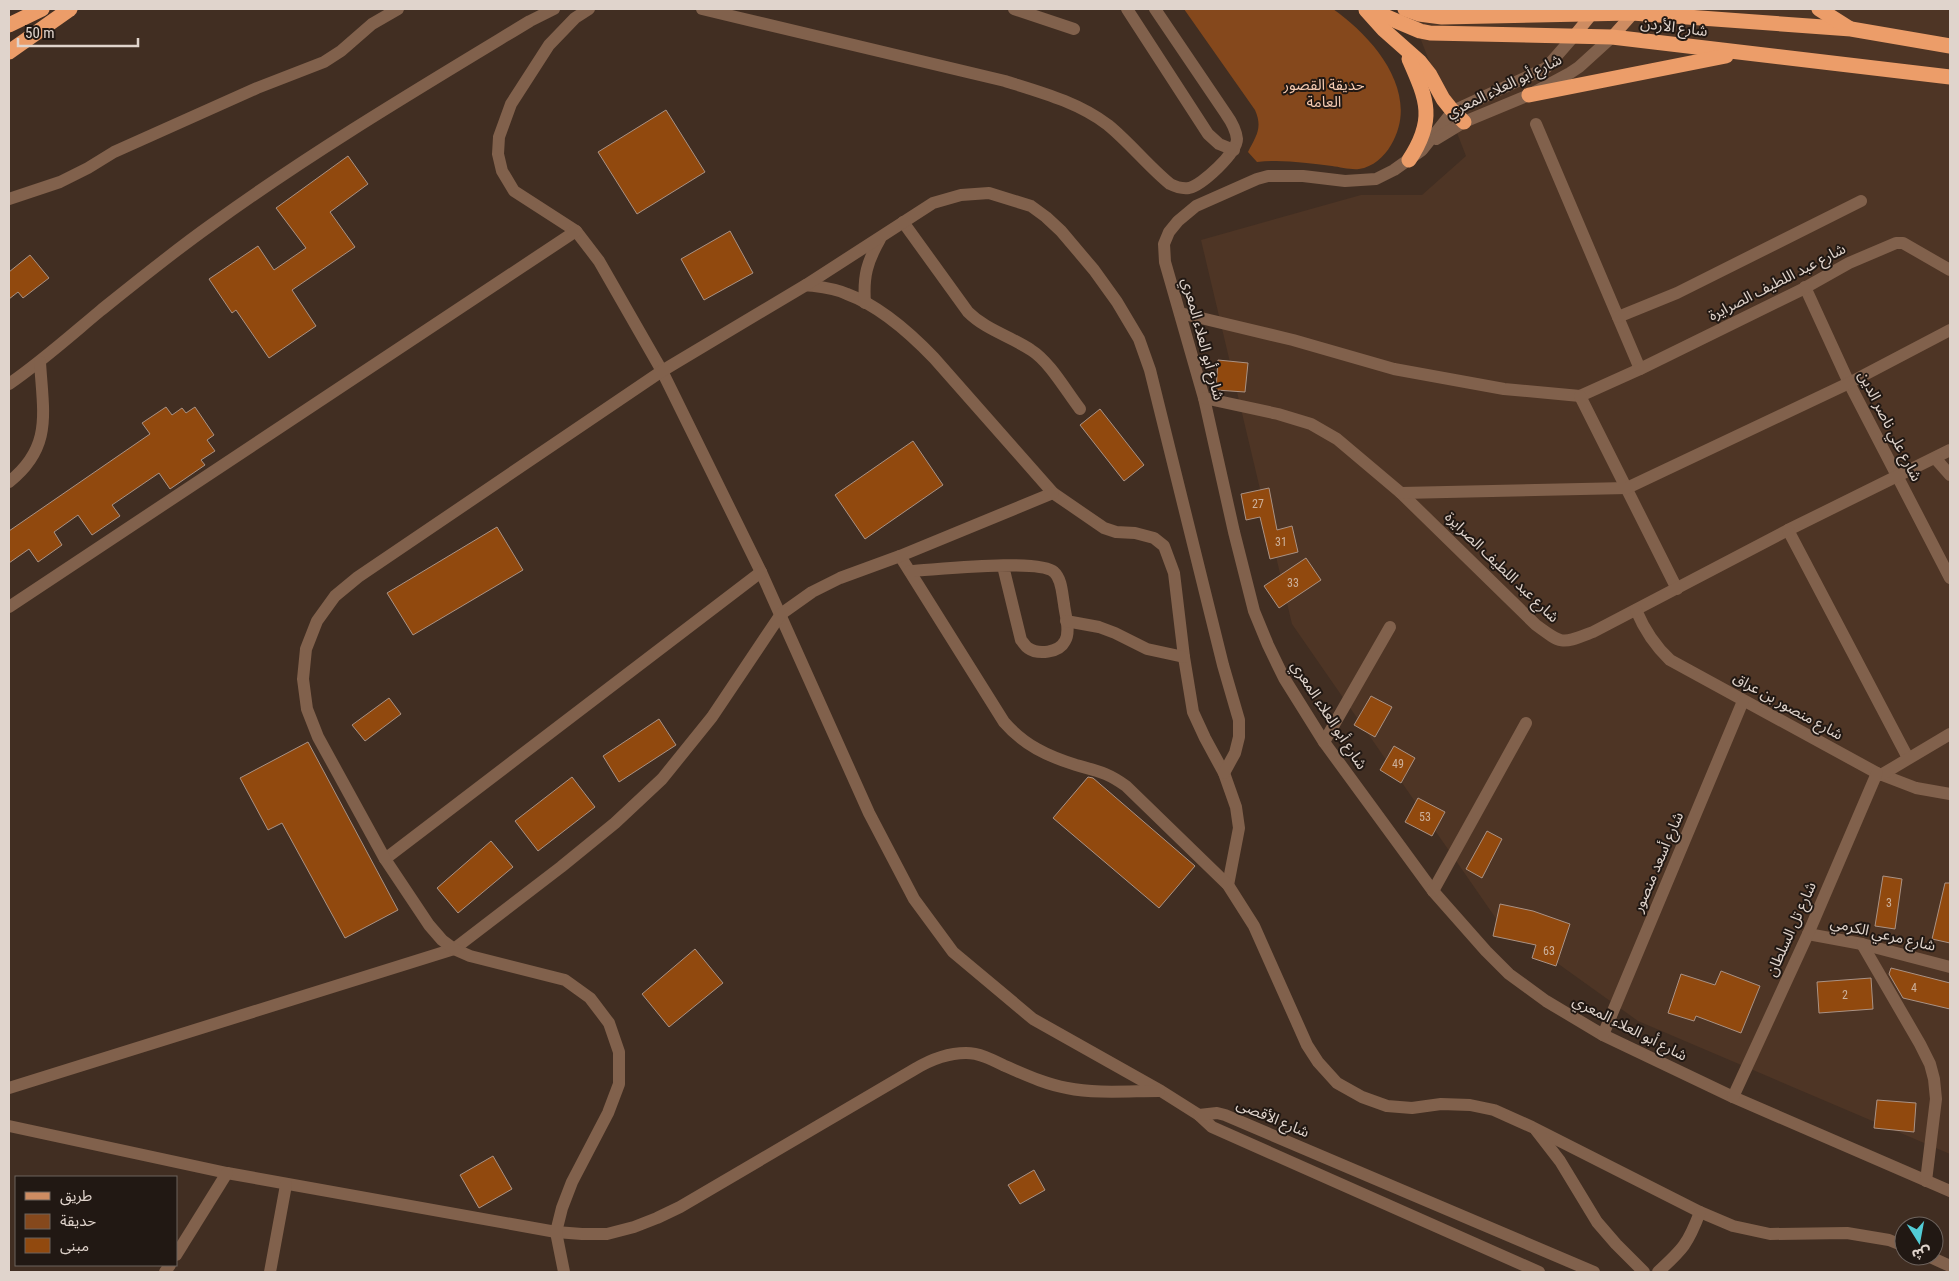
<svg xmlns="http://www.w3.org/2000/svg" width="1959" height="1281" viewBox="0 0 1959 1281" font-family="'Roboto Condensed','Noto Sans Arabic',sans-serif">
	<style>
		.built { fill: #4e3525 }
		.green { fill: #85481c }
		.building { fill: #91490e; stroke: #aa9284 }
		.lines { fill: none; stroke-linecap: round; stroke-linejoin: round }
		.minor { stroke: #81614c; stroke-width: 12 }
		.major { stroke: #ce8c62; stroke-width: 12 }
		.highway { stroke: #ec9d69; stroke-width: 15 }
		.labels { text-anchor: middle; stroke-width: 4; stroke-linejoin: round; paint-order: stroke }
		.number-label { font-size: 12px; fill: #ccb19c }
		.street-label { font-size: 15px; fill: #e0d4cc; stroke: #211813 }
		.park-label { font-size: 15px; fill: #f5cbb2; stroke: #211813 }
	</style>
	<rect width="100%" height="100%" fill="#412e22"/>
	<path class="built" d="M1409,9h541v1145l-312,-133 -141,-101 -205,-296 -91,-384 160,-45h61l44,-39z"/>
	<path class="green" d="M1184,9h149c40,28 89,84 58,136 -7,12 -18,22 -32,24 -8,1 -19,-2 -27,-3 -25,-3 -50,-7 -75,-4l-9,-10c8,-16 15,-24 7,-42z"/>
	<g class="building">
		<path d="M666,110l39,62 -68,42 -39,-62z"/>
		<path d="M348,156l20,28 -38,28 25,35 -63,43 24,36 -47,32 -33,-48 -4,3 -23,-34 49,-33 16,24 32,-22 -30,-40z"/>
		<path d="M730,231l23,42 -49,27 -23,-41z"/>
		<path d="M30,255l19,23 -26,20 -5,-6 -9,7v-27z"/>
		<path d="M1218,360l30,3 -3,29 -29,-2z"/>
		<path d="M166,407l6,8 10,-7 4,5 9,-6 19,28 -7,5 8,11 -14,9 4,5 -35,24 -11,-16 -47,32 8,11 -28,19 -14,-20 -24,17 8,13 -24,17 -9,-13 -20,14v-32l141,-97 -8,-11z"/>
		<path d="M1100,409l44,56 -20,16 -44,-56z"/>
		<path d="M913,441l30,44 -78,54 -30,-44z"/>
		<path d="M1269,488l8,42 15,-4 6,26 -28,7 -10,-42 -14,3 -5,-26z"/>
		<path d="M497,527l26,43 -110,65 -26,-42z"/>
		<path d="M1306,558l15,22 -42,28 -15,-22z"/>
		<path d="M1371,696l21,11 -17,30 -21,-12z"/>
		<path d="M389,698l12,16 -36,27 -13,-16z"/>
		<path d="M659,719l17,26 -57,37 -16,-26z"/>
		<path d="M308,742l90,168 -53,28 -63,-115 -14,7 -28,-52z"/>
		<path d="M1394,746l21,12 -14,25 -21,-13z"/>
		<path d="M572,777l23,30 -57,44 -23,-30z"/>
		<path d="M1088,777l5,1 102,88 -36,42 -106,-90z"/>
		<path d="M1418,798l27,14 -13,24 -27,-14z"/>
		<path d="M1487,831l15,8 -20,39 -16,-9z"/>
		<path d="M491,841l22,26 -55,46 -21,-25z"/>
		<path d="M1883,876l19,3 -7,50 -20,-3z"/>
		<path d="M1945,883h5v60l-18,-4z"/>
		<path d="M1500,904l33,7 37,13 -14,42 -24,-8 4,-13 -43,-9z"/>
		<path d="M695,949l28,34 -54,44 -27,-33z"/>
		<path d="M1891,968l59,15v26l-47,-11 -14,-24z"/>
		<path d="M1721,971l39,15 -19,47 -45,-17 -2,5 -26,-8 13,-39 34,11z"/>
		<path d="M1871,978l2,31 -54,4 -2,-31z"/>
		<path d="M1877,1100l39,3 -2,29 -40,-4z"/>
		<path d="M493,1156l19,33 -33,19 -19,-33z"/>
		<path d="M1034,1170l11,20 -25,14 -12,-19z"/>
	</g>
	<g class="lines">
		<g class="minor">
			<path d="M589,9l-14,9 -26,27 -38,59 -12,33 -1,17 4,17 12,20 62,40 23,30 63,110 99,201 108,241 45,86 39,53 80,67 128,72 38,24 13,12 327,145"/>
			<path d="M702,9l303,72c35,11 73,21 103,44 22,18 40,41 62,59 6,3 12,5 19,4 13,-3 48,-35 48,-49 -1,-9 -6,-18 -11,-25l-71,-105"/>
			<path d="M1014,9l60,20"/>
			<path d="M1127,9l81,125 11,10 15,6"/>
			<path d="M1574,36l-28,32 -93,43 -31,39 -28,20 -18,9 -31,2 -42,-5h-35l-11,3 -61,27 -18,15 -9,11 -5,12 1,18 39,136 30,134 20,79 14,34 16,33 40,64 109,149 53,60 23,23 37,27 57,34 130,62 217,94"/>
			<path d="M1536,124l104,245"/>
			<path d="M1436,139l28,-17 65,-27 41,-22 9,-6 33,-30"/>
			<path d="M9,199l51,-17 28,-14 26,-16 143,-64 67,-26 17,-11 31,-27 26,-15"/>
			<path d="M903,222l65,90c18,18 42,24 63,38 19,12 35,41 49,59"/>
			<path d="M806,285c14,2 28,3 41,9 33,12 63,39 87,64l119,135 51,35 12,4 19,1 19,5 10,8 10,27 10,84 9,55 12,26 19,35 12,34 3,21 -11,57"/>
			<path d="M1805,287l44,96 101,195"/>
			<path d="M865,303c-2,-27 2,-41 15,-64"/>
			<path d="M1180,313l113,27 101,29 110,20 76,7 60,-27 161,-79 48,-27 47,-20h7l47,27"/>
			<path d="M1618,317l59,-24 184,-92"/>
			<path d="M9,384c32,-22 61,-48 91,-73 36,-29 73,-59 111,-86 102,-74 210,-138 319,-204l24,-12"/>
			<path d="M1580,396l97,193"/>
			<path d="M1204,398l74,16 33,10 26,15 64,54 135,132c27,20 25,19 57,7l195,-102 162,-80"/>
			<path d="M1935,458l15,17"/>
			<path d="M9,482c44,-35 34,-69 31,-120"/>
			<path d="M1401,493l226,-5 222,-105 101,-53"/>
			<path d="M1788,530l120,228"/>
			<path d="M900,556l104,166c20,23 43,34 72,43 21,6 31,7 50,21l102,99 26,41 53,119 11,17 19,21 25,14 25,9 25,2 29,-4 29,1 24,5 38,17 168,85 33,14 37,8 77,-1 42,7 15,6"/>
			<path d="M910,571c24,-1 129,-13 144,1 8,7 8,22 10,32 1,11 7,27 1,37 -6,12 -27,14 -37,7 -3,-2 -5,-6 -7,-8l-18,-74"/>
			<path d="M9,607l567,-376"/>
			<path d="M1636,610c8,19 18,35 34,50l207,113 39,15 34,6"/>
			<path d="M1066,621l33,6 16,6 32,16 37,8"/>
			<path d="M1324,742l66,-115"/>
			<path d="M1881,775l69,-41"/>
			<path d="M385,859l376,-287"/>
			<path d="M1433,891l93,-168"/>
			<path d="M1808,934l54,10 88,23"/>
			<path d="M1862,944l58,100 10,20 4,15 2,20 -10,82"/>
			<path d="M1603,1035l140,-334"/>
			<path d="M9,1088l445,-139 107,-82 54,-44 47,-44 50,-62 69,-103 31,-22 28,-14 60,-22 153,-63"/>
			<path d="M1733,1097l75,-163 69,-161"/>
			<path d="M1199,1115l18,-2 8,2 369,157"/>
			<path d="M9,1126l218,47 329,59 26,2h25l27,-7 23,-9 23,-11 235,-138c15,-9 32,-16 51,-16 14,0 27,7 39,13 21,9 40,18 62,22 29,6 62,3 92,3"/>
			<path d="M1536,1130l24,31 37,61 19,22 28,28"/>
			<path d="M176,1255l51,-82"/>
			<path d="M1928,1256l22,10"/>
			<path d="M165,1272l5,-7"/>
			<path d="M270,1272l16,-87"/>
			<path d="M564,1272l-8,-40 6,-24 10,-26 36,-69 11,-29v-32l-10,-29 -19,-25 -25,-18 -95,-24 -16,-7 -12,-9 -13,-15 -44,-66 -67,-122 -11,-28 -4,-30 3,-30 11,-28 18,-25 23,-19 304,-206 144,-86 127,-82 28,-8 28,-2 42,13 15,11 15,14 33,39 23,32 22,37 11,31 73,295 16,55v17l-4,16 -11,20"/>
			<path d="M1658,1272c25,-23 30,-28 42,-60"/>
		</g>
		<g class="major">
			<path d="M1574,36l22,-27"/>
			<path d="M1612,37l25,-28"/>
		</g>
		<g class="highway">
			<path d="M1368,9l52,22 10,2 182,4 338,40"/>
			<path d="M1405,9l14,5 23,3 190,-4 219,16 99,17"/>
			<path d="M1819,9l30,19"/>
			<path d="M1366,10l18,20 35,31 11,14 13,24 8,10 13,13"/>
			<path d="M9,25l33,-16"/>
			<path d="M9,52l61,-43"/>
			<path d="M1409,59c18,41 27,60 0,101"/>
			<path d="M1529,95l197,-39"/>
		</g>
	</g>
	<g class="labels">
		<g class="number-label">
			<text x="1258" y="508">27</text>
			<text x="1281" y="546">31</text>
			<text x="1293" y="587">33</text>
			<text x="1398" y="768">49</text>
			<text x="1425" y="821">53</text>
			<text x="1889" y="907">3</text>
			<text x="1549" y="955">63</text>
			<text x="1914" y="992">4</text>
			<text x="1845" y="999">2</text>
		</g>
		<g class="street-label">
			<text transform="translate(1674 27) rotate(7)" y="5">شارع الأردن</text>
			<text transform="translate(1504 86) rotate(-26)" y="5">شارع أبو العلاء المعري</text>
			<text transform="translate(1777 282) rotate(-27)" y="5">شارع عبد اللطيف الصرايرة</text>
			<text transform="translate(1203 339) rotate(75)" y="5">شارع أبو العلاء المعري</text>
			<text transform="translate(1890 426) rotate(63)" y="5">شارع علي ناصر الدين</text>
			<text transform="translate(1502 567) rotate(44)" y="5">شارع عبد اللطيف الصرايرة</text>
			<text transform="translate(1788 706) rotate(29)" y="5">شارع منصور بن عراق</text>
			<text transform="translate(1329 715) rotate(57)" y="5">شارع أبو العلاء المعري</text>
			<text transform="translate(1658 862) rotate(-67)" y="5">شارع أسعد منصور</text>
			<text transform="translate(1791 929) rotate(-66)" y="5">شارع تل السلطان</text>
			<text transform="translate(1883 934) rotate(13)" y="5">شارع مرعي الكرمي</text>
			<text transform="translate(1630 1028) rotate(27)" y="5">شارع أبو العلاء المعري</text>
			<text transform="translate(1273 1118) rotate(23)" y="5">شارع الأقصى</text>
		</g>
		<g class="park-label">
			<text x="1324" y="90">حديقة القصور<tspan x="1324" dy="17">العامة</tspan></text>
		</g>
	</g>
	<rect width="1959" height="1281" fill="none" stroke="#e0d4cc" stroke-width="20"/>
	<rect x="15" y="1176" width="162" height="90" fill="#211813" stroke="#6d635d"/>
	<rect x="25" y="1192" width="25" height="8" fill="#ce8c62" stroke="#6d635d"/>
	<text x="60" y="1201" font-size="15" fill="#e0d4cc">طريق</text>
	<rect x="25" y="1214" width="25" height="15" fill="#85481c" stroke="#6d635d"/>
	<text x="60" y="1226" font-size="15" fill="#e0d4cc">حديقة</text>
	<rect x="25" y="1238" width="25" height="15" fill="#91490e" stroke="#6d635d"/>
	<text x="60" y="1251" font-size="15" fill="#e0d4cc">مبنى</text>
	<g transform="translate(1919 1241) rotate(169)"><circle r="24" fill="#211813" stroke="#6d635d"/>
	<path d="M0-4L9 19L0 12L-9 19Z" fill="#52ccd6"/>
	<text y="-8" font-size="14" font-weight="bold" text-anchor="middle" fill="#e0d4cc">ش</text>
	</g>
	<path d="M18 38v8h120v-8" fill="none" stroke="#e0d4cc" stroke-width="2.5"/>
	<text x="25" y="38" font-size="15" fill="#e0d4cc" stroke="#211813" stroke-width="4" paint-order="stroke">50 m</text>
</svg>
